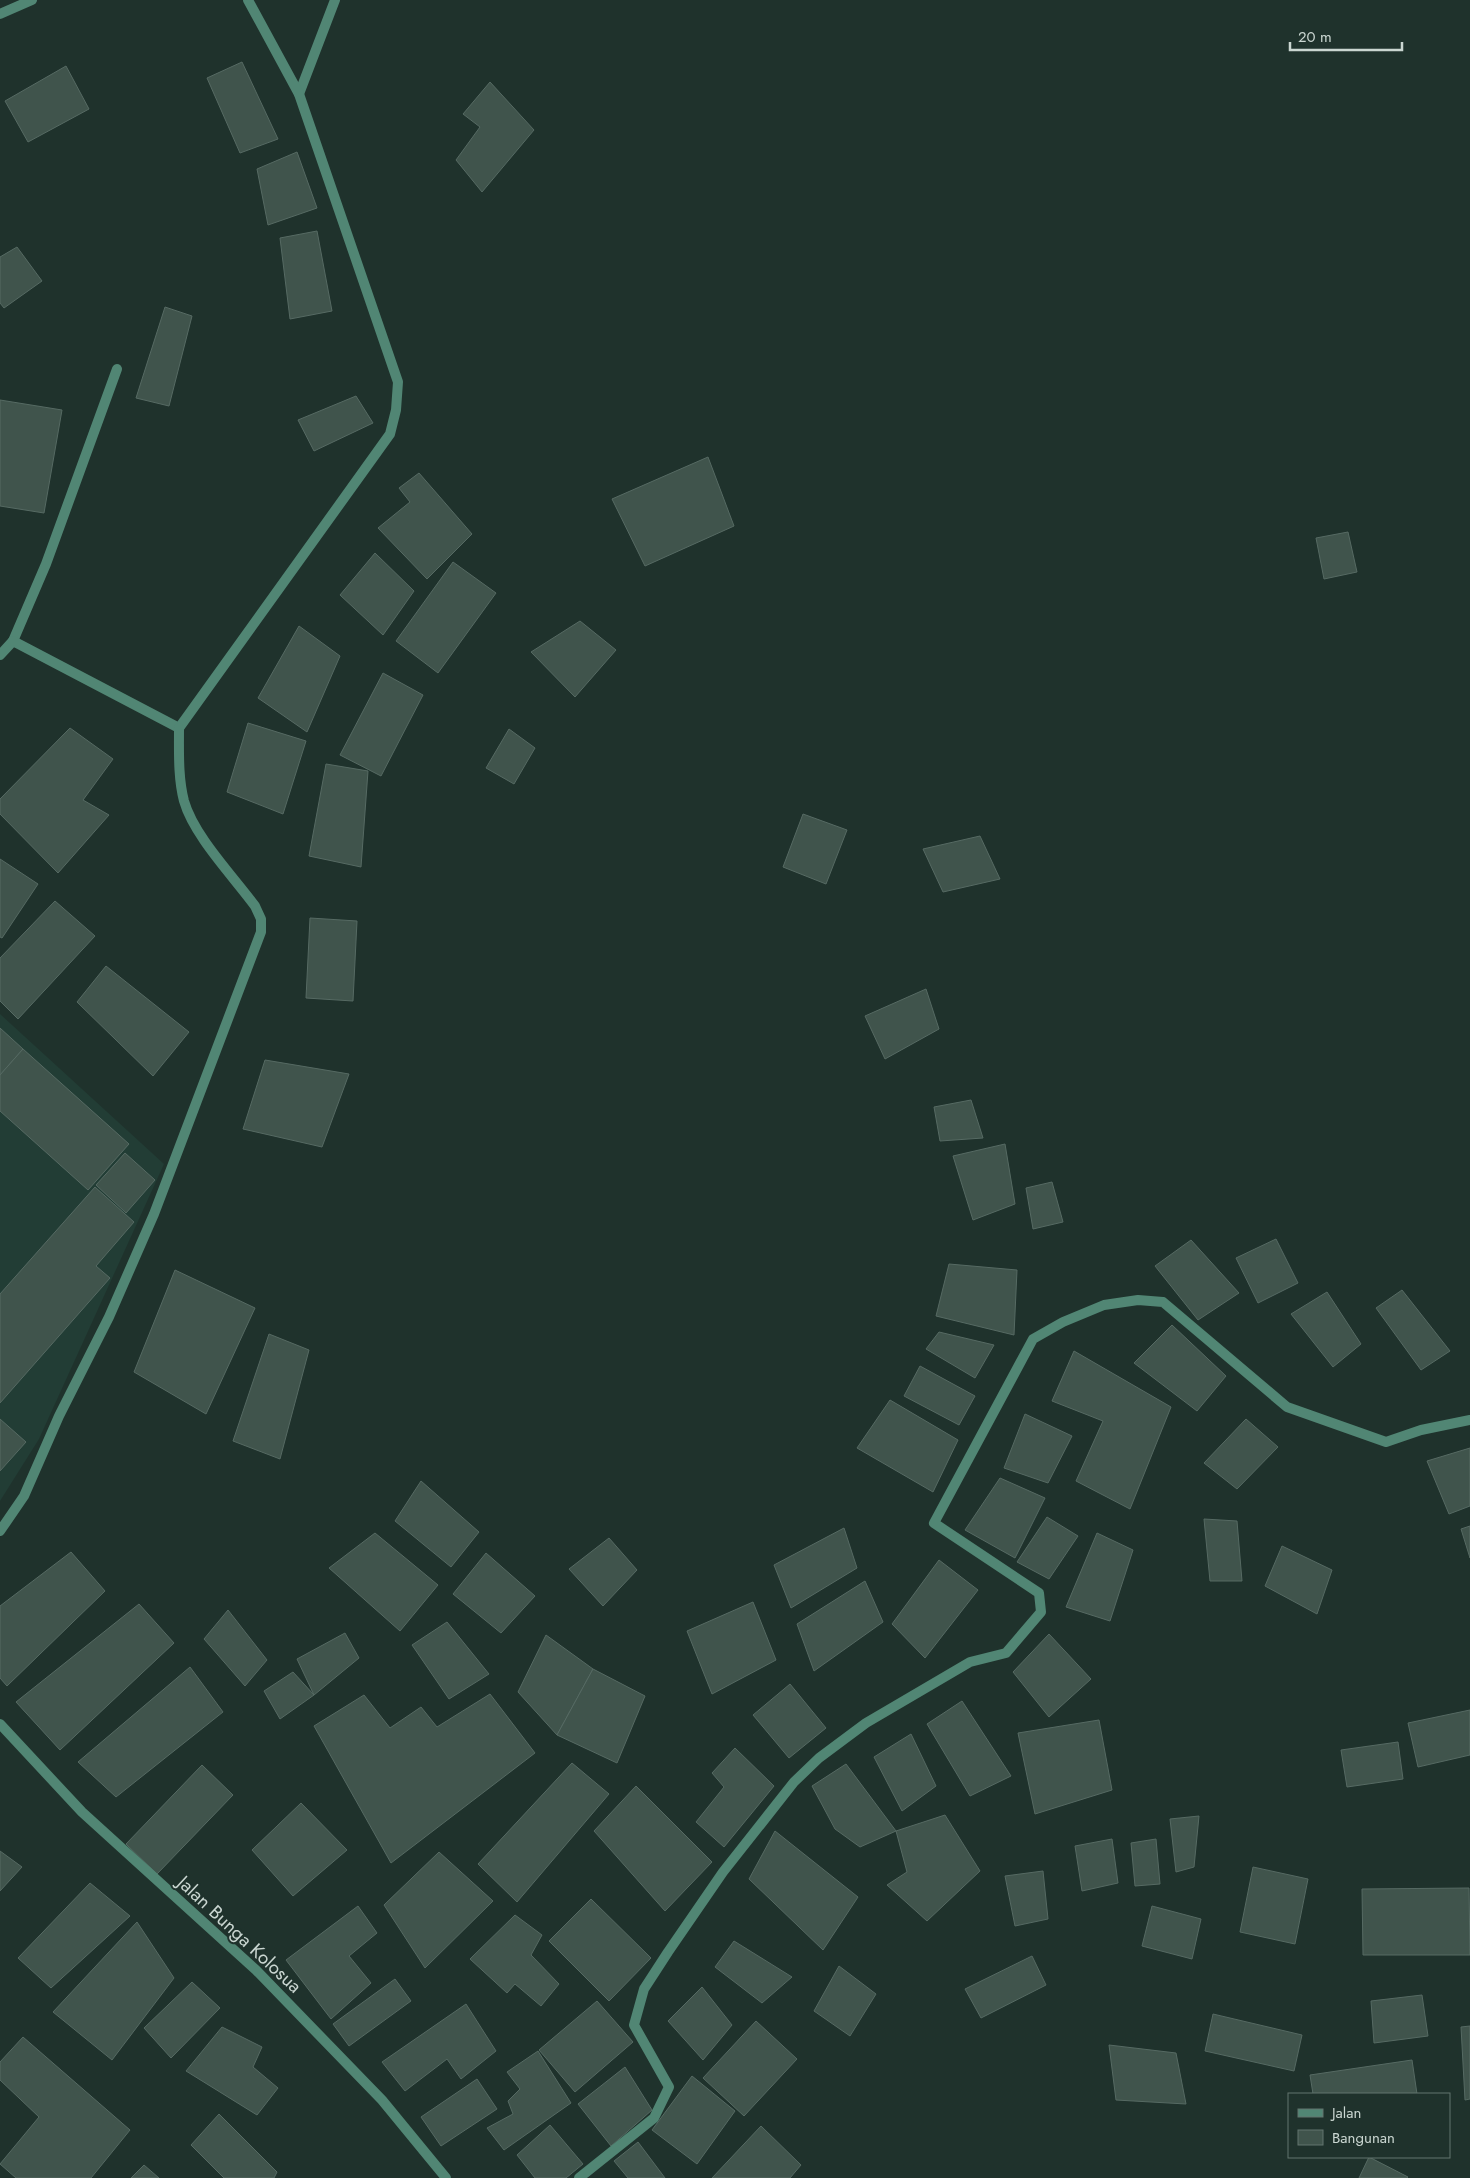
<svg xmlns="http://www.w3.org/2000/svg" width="1470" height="2178" viewBox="0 0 1470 2178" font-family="Jost,sans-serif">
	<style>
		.built { fill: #223d35 }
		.building { fill: #40544c; stroke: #566a63 }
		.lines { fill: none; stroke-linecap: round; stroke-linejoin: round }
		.service { stroke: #518674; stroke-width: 10 }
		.minor { stroke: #518674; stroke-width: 10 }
		.labels { text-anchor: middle; stroke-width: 4; stroke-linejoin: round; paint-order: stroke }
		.street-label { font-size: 19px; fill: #cad6d1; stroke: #1f322c }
	</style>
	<rect width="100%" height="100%" fill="#1f322c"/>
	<path class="built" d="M0,1014l164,150 -125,275 -39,62z"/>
	<g class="building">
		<path d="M242,62l36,77 -38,14 -33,-75z"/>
		<path d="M66,66l23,43 -61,33 -23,-41z"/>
		<path d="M490,82l44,48 -52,62 -26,-32 24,-33 -17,-13z"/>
		<path d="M297,152l20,56 -49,17 -11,-56z"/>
		<path d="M317,231l15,80 -42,8 -10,-81z"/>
		<path d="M17,247l25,34 -38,27 -4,-5v-46z"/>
		<path d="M165,307l27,9 -23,90 -33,-8z"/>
		<path d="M356,396l17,27 -59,28 -16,-31z"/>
		<path d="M0,400l62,10 -18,103 -44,-7z"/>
		<path d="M708,457l26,69 -89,40 -33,-67z"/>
		<path d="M419,473l53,61 -45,45 -49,-51 32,-26 -11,-14z"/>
		<path d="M1348,532l9,40 -33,7 -8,-41z"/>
		<path d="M375,553l39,38 -31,44 -43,-40z"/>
		<path d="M453,562l43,31 -58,80 -42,-32z"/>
		<path d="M580,621l36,29 -41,47 -44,-45z"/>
		<path d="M299,626l41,30 -33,76 -49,-34z"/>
		<path d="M383,673l40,22 -42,81 -41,-21z"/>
		<path d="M248,723l58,18 -23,73 -56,-22z"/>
		<path d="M70,728l43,31 -30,41 26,15 -51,58 -58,-59v-15z"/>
		<path d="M509,729l26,19 -21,36 -28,-16z"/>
		<path d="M326,764l42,7 -7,96 -52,-11z"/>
		<path d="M803,814l44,16 -21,54 -43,-17z"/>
		<path d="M980,836l20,43 -57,13 -20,-43z"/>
		<path d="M0,859l38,25 -36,54 -2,-1z"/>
		<path d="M55,901l40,35 -77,83 -18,-18v-43z"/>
		<path d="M310,918l47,3 -4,80 -47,-3z"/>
		<path d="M106,966l83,66 -36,44 -76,-74z"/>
		<path d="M926,989l13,40 -54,30 -20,-43z"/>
		<path d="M0,1028l23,21 -23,26z"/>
		<path d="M23,1049l106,95 -41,46 -88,-79v-36z"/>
		<path d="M265,1060l84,14 -27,73 -79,-18z"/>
		<path d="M971,1100l12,38 -43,3 -6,-34z"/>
		<path d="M1005,1144l10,60 -42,16 -20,-64z"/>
		<path d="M125,1153l30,27 -29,33 -30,-28z"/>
		<path d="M1052,1182l11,40 -30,7 -7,-41z"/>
		<path d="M95,1187l39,35 -38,44 14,12 -110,125v-109z"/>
		<path d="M1276,1239l22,44 -40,20 -22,-45z"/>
		<path d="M1191,1240l48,53 -41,27 -43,-54z"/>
		<path d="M949,1264l68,6 -3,65 -78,-19z"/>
		<path d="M175,1270l80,38 -49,106 -72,-42z"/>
		<path d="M1402,1290l48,61 -29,19 -45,-62z"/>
		<path d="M1327,1292l34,52 -28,23 -42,-53z"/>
		<path d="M1172,1325l54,51 -29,35 -63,-48z"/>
		<path d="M939,1332l55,13 -19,33 -49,-29z"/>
		<path d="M269,1334l40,16 -29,109 -47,-18z"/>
		<path d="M1074,1351l97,56 -41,102 -54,-28 27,-60 -51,-20z"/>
		<path d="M920,1366l55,30 -16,29 -55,-29z"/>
		<path d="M890,1400l68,40 -25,52 -76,-44z"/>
		<path d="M1025,1414l47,22 -24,47 -44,-15z"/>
		<path d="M0,1419l26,23 -26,29z"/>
		<path d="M1246,1419l32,28 -41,42 -33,-26z"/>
		<path d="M1470,1448v58l-21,8 -22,-53z"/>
		<path d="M1000,1478l45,20 -30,60 -50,-28z"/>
		<path d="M421,1481l58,51 -28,35 -56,-46z"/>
		<path d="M1047,1517l31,19 -29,43 -32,-17z"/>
		<path d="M1204,1519l33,2 5,60h-32z"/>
		<path d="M1470,1526v32l-9,-29z"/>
		<path d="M844,1528l13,40 -66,40 -17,-43z"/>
		<path d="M375,1533l63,52 -38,46 -71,-63z"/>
		<path d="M1097,1533l36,17 -23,71 -44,-14z"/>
		<path d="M609,1538l28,32 -34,36 -34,-37z"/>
		<path d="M1282,1546l50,24 -15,44 -52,-28z"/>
		<path d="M71,1552l34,39 -98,95 -7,-8v-72z"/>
		<path d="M486,1553l49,43 -34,37 -48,-39z"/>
		<path d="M939,1560l39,30 -53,68 -33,-34z"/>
		<path d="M865,1581l18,41 -69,49 -17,-47z"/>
		<path d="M753,1602l23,58 -64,34 -25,-63z"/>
		<path d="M139,1604l35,39 -114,107 -44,-48z"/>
		<path d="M228,1610l39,50 -22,26 -41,-47z"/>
		<path d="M447,1622l42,52 -40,25 -37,-54z"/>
		<path d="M345,1633l14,25 -45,37 -17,-36z"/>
		<path d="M1049,1634l42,45 -42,38 -36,-45z"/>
		<path d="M546,1635l47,34 -36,66 -39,-43z"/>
		<path d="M190,1667l33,45 -107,85 -38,-35z"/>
		<path d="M593,1669l52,27 -28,67 -60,-28z"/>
		<path d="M293,1672l21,23 -34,24 -16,-28z"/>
		<path d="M790,1684l36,44 -37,30 -36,-43z"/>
		<path d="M490,1694l45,59 -144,110 -77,-137 50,-31 26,33 31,-21 16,20z"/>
		<path d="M962,1701l49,75 -41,20 -43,-72z"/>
		<path d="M1470,1710v45l-52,12 -10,-44z"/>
		<path d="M1099,1720l13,70 -77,24 -17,-81z"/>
		<path d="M911,1734l25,52 -34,25 -28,-54z"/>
		<path d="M1398,1742l5,37 -56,8 -6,-37z"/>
		<path d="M735,1748l39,38 -50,61 -28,-25 28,-35 -12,-14z"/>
		<path d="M572,1763l37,31 -92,108 -39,-38z"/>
		<path d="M846,1764l50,67 -36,16 -25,-18 -23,-43z"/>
		<path d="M202,1765l31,30 -76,79 -31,-30z"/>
		<path d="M636,1786l76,76 -47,49 -71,-80z"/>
		<path d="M301,1803l46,47 -54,46 -41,-46z"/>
		<path d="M945,1815l35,56 -53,50 -40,-36 20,-13 -11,-41z"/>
		<path d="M1199,1816l-5,51 -18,5 -6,-53z"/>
		<path d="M775,1831l83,66 -35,53 -74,-71z"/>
		<path d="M1112,1839l6,44 -36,8 -7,-45z"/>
		<path d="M1156,1839l4,45 -25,2 -4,-43z"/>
		<path d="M0,1851l22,16 -22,24z"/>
		<path d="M439,1852l54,49 -68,67 -41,-63z"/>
		<path d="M1253,1867l55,12 -13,65 -55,-12z"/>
		<path d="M1043,1871l5,48 -33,7 -10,-50z"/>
		<path d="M90,1883l40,33 -79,72 -33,-30z"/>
		<path d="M1469,1888l1,67h-107l-1,-66z"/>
		<path d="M591,1899l60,59 -42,43 -60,-60z"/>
		<path d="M358,1906l19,27 -28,23 22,27 -40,36 -45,-59z"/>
		<path d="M1152,1906l49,13 -9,40 -50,-13z"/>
		<path d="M515,1915l27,20 -11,20 28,29 -18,22 -26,-22 -8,9 -37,-34z"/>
		<path d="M137,1922l37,56 -62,82 -59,-48z"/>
		<path d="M734,1941l58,36 -30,26 -47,-36z"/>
		<path d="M1032,1956l14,29 -65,33 -16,-29z"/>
		<path d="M839,1966l37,28 -26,42 -36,-25z"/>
		<path d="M395,1979l16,22 -62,45 -16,-22z"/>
		<path d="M192,1982l28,26 -49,50 -27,-30z"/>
		<path d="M702,1987l30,38 -29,35 -35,-39z"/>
		<path d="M1422,1995l6,41 -54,7 -3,-42z"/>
		<path d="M597,2001l36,41 -58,50 -36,-42z"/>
		<path d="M466,2004l30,47 -35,28 -14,-20 -42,32 -23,-29z"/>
		<path d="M1213,2014l89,21 -8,36 -89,-20z"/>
		<path d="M756,2021l41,38 -53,57 -41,-38z"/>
		<path d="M1470,2026v73l-5,1 -4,-73z"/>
		<path d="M222,2027l40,20 -9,20 25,21 -21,27 -71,-44z"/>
		<path d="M23,2037l107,93 -39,48h-75l-16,-14 39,-47 -39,-37v-18z"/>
		<path d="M1109,2045l67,8 10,51 -70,-4z"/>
		<path d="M538,2051l33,52 -67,47 -17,-22 26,-14 -5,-13 12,-12 -13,-17z"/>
		<path d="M1412,2060l5,34h-104l-3,-19z"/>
		<path d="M625,2067l27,43 -41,36 -33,-42z"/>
		<path d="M692,2076l43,35 -38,53 -45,-34z"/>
		<path d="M477,2079l20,30 -56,37 -20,-29z"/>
		<path d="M219,2114l58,58 -3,6h-50l-33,-33z"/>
		<path d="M550,2125l33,39 -17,14h-31l-18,-23z"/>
		<path d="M761,2126l40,39 -11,13h-78z"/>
		<path d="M638,2142l27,36h-37l-14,-17z"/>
		<path d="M1369,2157l39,20 -1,1h-48z"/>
		<path d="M144,2165l15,13h-28z"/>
	</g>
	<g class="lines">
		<path class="service" d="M579,2178l75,-60 15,-31 -35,-62 10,-36 24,-37 55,-80 71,-90 25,-24 47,-35 104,-61 36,-9 35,-41 -2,-19 -105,-70 99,-184 30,-17 41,-17 34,-5 25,2 124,105 99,35 35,-12 49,-10"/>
		<g class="minor">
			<path d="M0,14l32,-14"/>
			<path d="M299,94l36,-94"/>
			<path d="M13,641l33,-77 71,-195"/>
			<path d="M0,655l13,-14 166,87 211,-294 6,-24 2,-28 -99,-288 -51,-94"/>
			<path d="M0,1531l24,-35 35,-80 50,-99 45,-103 107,-282v-13l-6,-13c-22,-30 -61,-70 -71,-105 -6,-23 -5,-49 -5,-73"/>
			<path d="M0,1724l82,88 174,158 126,130 64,78"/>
		</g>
	</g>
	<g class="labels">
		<g class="street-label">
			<text transform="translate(240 1934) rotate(43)" y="7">Jalan Bunga Kolosua</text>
		</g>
	</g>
	<rect x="1288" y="2093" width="162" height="65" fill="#1f322c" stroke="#63746e"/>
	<rect x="1298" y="2109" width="25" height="8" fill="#518674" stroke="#63746e"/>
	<text x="1332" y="2118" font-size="15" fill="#cad6d1">Jalan</text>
	<rect x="1298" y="2130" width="25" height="15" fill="#40544c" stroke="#63746e"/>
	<text x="1332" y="2143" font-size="15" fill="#cad6d1">Bangunan</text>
	<path d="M1290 42v8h112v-8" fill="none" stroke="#cad6d1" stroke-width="2.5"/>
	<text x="1298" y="42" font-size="15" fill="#cad6d1" stroke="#1f322c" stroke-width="4" paint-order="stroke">20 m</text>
</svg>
